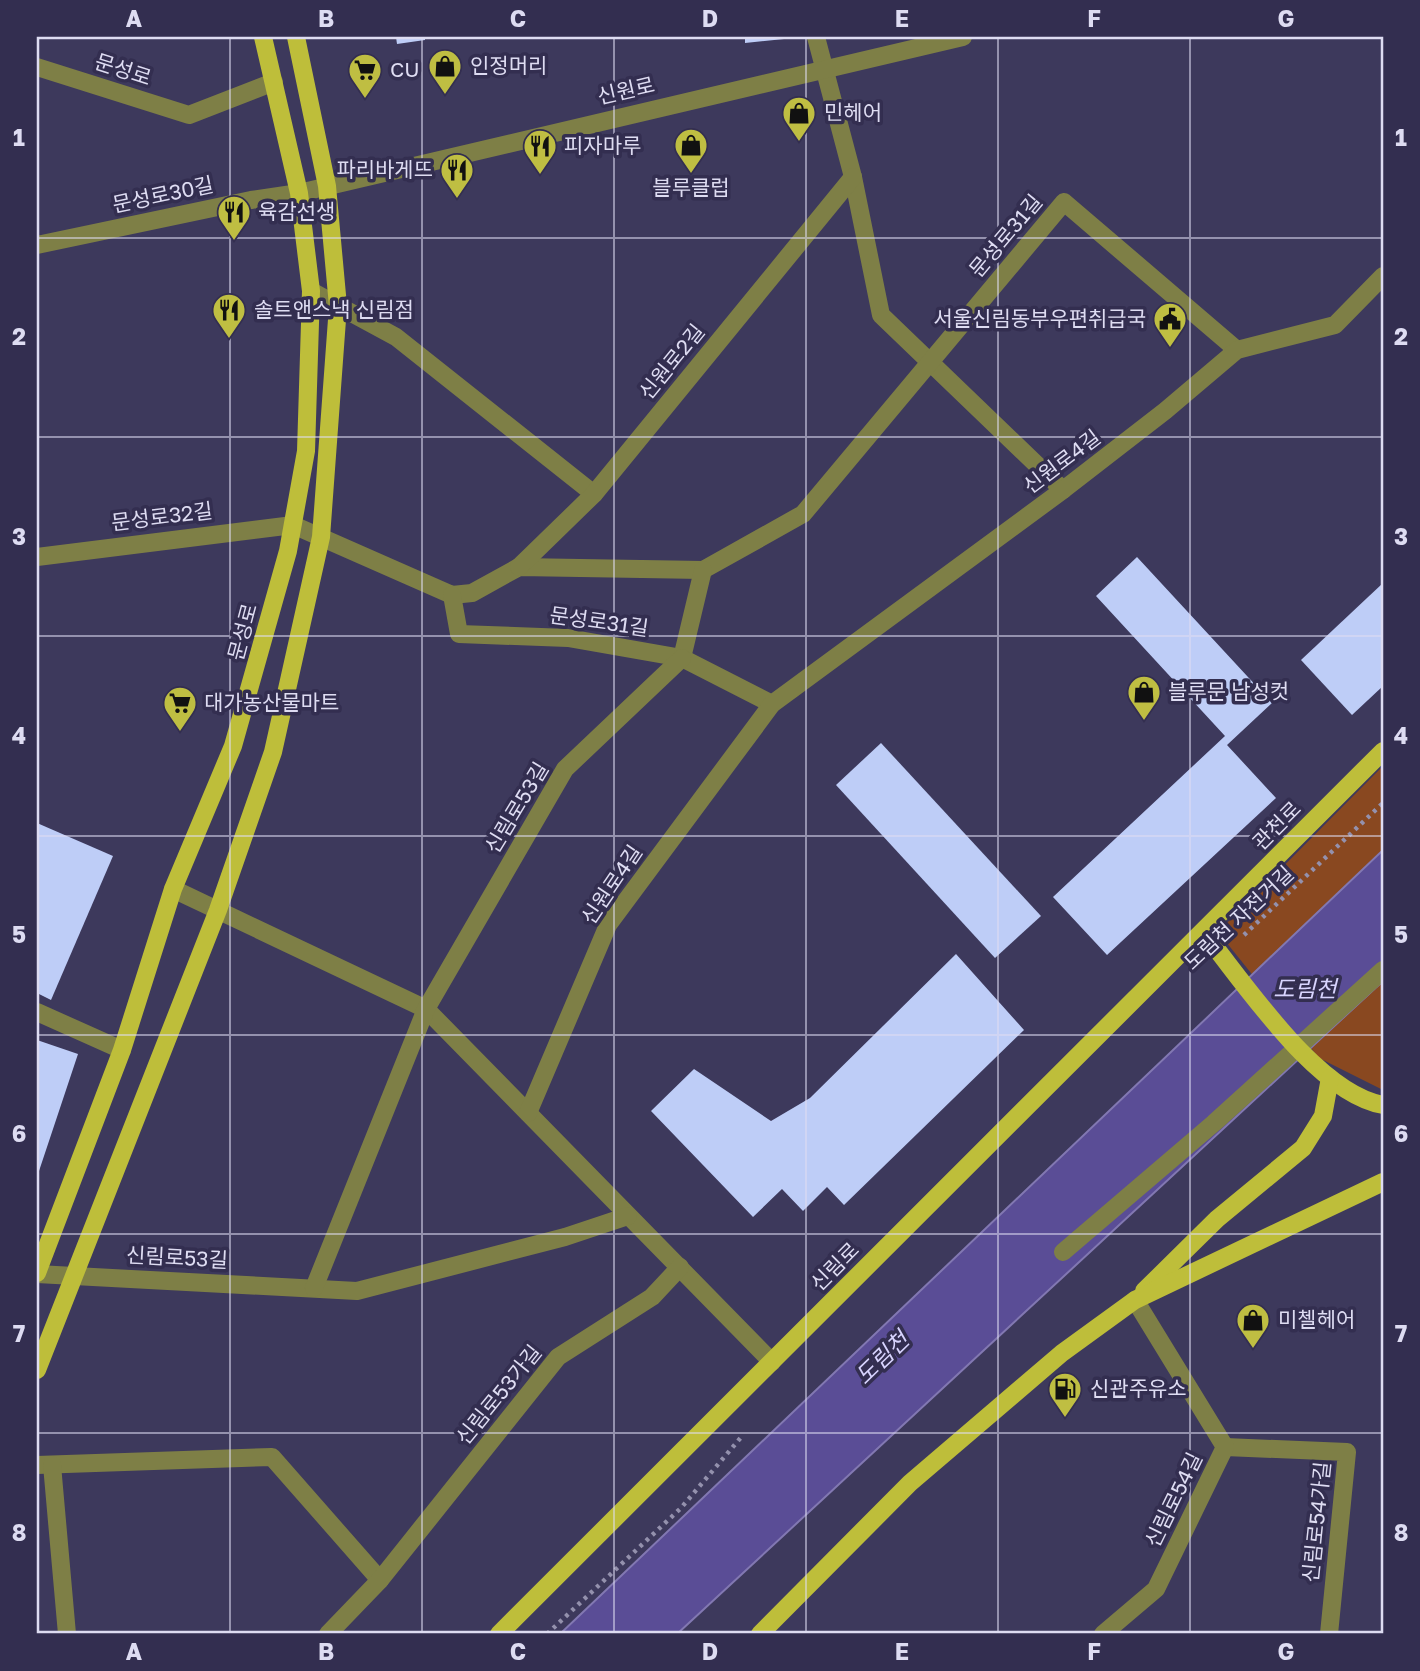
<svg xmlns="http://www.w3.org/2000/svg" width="1420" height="1671" viewBox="0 0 1420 1671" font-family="'Golos Text','Noto Sans KR',sans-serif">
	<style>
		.green { fill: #894820 }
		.water { fill: #5a4d96; stroke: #8278b2; stroke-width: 2 }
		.building { fill: #becdf7 }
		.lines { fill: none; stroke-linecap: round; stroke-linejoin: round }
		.path { stroke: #9491ad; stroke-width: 4.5; stroke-dasharray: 3.5 5; stroke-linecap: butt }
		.minor { stroke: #7e7f46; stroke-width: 18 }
		.major { stroke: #bebe3a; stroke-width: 18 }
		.grid { fill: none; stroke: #dedcf2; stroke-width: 2; stroke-opacity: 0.55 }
		.labels { text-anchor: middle; stroke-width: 7; stroke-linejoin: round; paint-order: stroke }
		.poi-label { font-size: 21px; fill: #dedcf2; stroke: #332e50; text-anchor: start }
		.street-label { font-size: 21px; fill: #dedcf2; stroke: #332e50 }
		.water-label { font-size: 23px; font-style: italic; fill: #d8d4fe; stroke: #332e50 }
		.neatline { fill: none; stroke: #dedcf2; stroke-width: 2.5 }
		.grid-label { font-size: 23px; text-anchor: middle; font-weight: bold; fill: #dedcf2 }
	</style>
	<rect width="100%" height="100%" fill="#3d395c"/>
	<path class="green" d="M1383,766v324l-64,-32 -101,-126z"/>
	<path class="water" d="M1383,850v131l-706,653h-117z"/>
	<g class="building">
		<path d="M396,37h29v3l-28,4z"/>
		<path d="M745,37h39v2l-39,4z"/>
		<path d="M1137,557l135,146 -45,42 49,53 -169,157 -54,-58 172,-161 -129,-140z"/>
		<path d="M1383,583v103l-31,29 -51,-55z"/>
		<path d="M881,743l160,173 -46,42 -159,-173z"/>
		<path d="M37,823l76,33 -62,144 -14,-7z"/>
		<path d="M956,954l68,76 -180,175 -17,-18 -24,24 -21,-22 -29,28 -102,-106 43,-42 77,52 39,-23z"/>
		<path d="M37,1040l41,14 -41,123z"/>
	</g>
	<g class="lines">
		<g class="path">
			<path d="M1244,935l139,-132"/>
			<path d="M547,1634l134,-126 62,-73"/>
		</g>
		<g class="minor">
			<path d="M816,37l37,140 28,138 182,175"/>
			<path d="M37,67l152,48 85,-33"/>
			<path d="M37,245l214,-45 48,-7 664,-156"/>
			<path d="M311,291l85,46 198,157"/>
			<path d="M37,557l256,-32 159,70 20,-2 47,-26 184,3 100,-56 261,-312 173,148"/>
			<path d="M519,567l75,-73 259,-317"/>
			<path d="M452,595l7,39 109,4 114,20 90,46"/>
			<path d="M682,658l21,-88"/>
			<path d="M173,889l253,120 346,353"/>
			<path d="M37,1012l85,38"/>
			<path d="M528,1113l80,-188 164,-221 291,-214 102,-79 72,-61 98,-25 48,-49"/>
			<path d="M1063,1252l151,-129 169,-153"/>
			<path d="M37,1274l320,17 208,-54 63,-21"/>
			<path d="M314,1288l112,-279 139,-240 117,-111"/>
			<path d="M1225,1447l122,5 -18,182"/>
			<path d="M37,1465l235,-8 108,123"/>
			<path d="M52,1465l15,169"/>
			<path d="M328,1634l52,-54 178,-223 94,-60 28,-30"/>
			<path d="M1103,1634l53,-45 69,-142 -90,-147"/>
		</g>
		<g class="major">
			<path d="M1203,932c42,51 113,161 180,173"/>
			<path d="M37,1273l85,-223 51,-161 60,-143 55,-195 18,-100 5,-160 -12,-98 -36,-156"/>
			<path d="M1144,1291l73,-72 86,-71 20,-32 7,-38"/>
			<path d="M37,1370l181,-460 55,-158 48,-215 17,-231 -11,-120 -31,-149"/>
			<path d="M499,1634l884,-883"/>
			<path d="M760,1634l150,-151 152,-130 73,-53 248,-118"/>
		</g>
	</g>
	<path class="grid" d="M230,37v1597M422,37v1597M614,37v1597M806,37v1597M998,37v1597M1190,37v1597M37,238h1346M37,437h1346M37,636h1346M37,836h1346M37,1035h1346M37,1234h1346M37,1433h1346"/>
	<defs>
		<symbol id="shop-pin" viewBox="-11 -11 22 30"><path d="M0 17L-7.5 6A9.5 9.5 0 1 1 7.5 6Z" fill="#bfbe42" stroke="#332e50"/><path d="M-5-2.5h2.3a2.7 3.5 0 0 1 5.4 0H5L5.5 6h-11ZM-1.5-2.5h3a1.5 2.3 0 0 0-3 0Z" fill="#111"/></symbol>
		<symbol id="supermarket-pin" viewBox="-11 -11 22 30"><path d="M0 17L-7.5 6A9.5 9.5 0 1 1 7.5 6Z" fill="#bfbe42" stroke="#332e50"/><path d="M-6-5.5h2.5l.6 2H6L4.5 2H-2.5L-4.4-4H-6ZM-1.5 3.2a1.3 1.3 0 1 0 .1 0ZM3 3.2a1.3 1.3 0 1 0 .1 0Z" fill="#111"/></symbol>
		<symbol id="restaurant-pin" viewBox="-11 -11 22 30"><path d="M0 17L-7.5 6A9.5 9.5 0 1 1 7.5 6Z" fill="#bfbe42" stroke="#332e50"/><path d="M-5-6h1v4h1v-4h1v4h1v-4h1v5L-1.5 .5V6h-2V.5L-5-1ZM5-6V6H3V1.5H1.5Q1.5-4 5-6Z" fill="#111"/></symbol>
		<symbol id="civic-pin" viewBox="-11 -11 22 30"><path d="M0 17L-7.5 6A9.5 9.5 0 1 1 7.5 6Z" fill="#bfbe42" stroke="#332e50"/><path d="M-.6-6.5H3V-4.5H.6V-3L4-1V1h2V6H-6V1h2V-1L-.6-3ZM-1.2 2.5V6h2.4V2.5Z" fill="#111"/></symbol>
		<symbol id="fuel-pin" viewBox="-11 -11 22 30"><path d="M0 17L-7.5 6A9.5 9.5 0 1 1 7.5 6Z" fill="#bfbe42" stroke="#332e50"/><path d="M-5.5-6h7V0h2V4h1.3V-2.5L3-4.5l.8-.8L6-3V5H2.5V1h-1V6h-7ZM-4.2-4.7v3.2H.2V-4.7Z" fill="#111"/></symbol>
	</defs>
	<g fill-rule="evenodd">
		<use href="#shop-pin" x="426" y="47" width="38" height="52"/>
		<use href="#supermarket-pin" x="346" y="51" width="38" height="52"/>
		<use href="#shop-pin" x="780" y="94" width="38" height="52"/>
		<use href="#shop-pin" x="672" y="126" width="38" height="52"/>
		<use href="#restaurant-pin" x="521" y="127" width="38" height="52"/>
		<use href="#restaurant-pin" x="438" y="151" width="38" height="52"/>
		<use href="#restaurant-pin" x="215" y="193" width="38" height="52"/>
		<use href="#restaurant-pin" x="210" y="291" width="38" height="52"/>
		<use href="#civic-pin" x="1151" y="300" width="38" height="52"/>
		<use href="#shop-pin" x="1125" y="673" width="38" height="52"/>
		<use href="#supermarket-pin" x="161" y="684" width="38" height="52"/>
		<use href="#shop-pin" x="1234" y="1301" width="38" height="52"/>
		<use href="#fuel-pin" x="1046" y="1370" width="38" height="52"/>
	</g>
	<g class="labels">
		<g class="poi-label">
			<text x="470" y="73">인정머리</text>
			<text x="390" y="77">CU</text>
			<text x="824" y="120">민헤어</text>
			<text x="564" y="153">피자마루</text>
			<text x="433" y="177" text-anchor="end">파리바게뜨</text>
			<text x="691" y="195" text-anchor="middle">블루클럽</text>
			<text x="258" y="219">육감선생</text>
			<text x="254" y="317">솔트앤스낵 신림점</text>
			<text x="1146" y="326" text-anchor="end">서울신림동부우편취급국</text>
			<text x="1168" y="699">블루문 남성컷</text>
			<text x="204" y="710">대가농산물마트</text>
			<text x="1278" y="1327">미첼헤어</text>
			<text x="1090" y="1396">신관주유소</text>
		</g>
		<g class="street-label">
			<text transform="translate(123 70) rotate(18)" y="7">문성로</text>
			<text transform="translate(626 91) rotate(-13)" y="7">신원로</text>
			<text transform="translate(163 195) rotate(-12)" y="7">문성로30길</text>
			<text transform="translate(1006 236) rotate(-50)" y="7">문성로31길</text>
			<text transform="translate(672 362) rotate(-51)" y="7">신원로2길</text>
			<text transform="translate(1062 462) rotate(-37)" y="7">신원로4길</text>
			<text transform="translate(162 517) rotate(-7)" y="7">문성로32길</text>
			<text transform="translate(599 622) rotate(8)" y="7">문성로31길</text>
			<text transform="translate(243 632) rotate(-75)" y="7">문성로</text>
			<text transform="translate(517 808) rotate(-59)" y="7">신림로53길</text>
			<text transform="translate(1277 826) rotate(-45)" y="7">관천로</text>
			<text transform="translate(612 885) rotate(-56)" y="7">신원로4길</text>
			<text transform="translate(1239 918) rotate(-43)" y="7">도림천 자전거길</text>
			<text transform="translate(177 1258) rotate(3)" y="7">신림로53길</text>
			<text transform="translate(835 1267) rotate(-45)" y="7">신림로</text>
			<text transform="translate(499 1395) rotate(-51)" y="7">신림로53가길</text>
			<text transform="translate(1174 1500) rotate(-64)" y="7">신림로54길</text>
			<text transform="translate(1317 1522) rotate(-84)" y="7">신림로54가길</text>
		</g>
		<g class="water-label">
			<text x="1305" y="997">도림천</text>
			<text transform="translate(882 1358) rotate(-44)" y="8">도림천</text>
		</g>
	</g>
	<rect width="1420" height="1671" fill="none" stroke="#332e50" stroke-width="77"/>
	<rect x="38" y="38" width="1344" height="1594" class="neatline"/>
	<g class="grid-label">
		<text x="134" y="27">A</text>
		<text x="326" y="27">B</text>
		<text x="518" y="27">C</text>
		<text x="710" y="27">D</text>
		<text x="902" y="27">E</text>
		<text x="1094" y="27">F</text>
		<text x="1286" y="27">G</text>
		<text x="19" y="146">1</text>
		<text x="1401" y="146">1</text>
		<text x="19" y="345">2</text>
		<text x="1401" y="345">2</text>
		<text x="19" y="545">3</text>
		<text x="1401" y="545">3</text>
		<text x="19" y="744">4</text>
		<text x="1401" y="744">4</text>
		<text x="19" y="943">5</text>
		<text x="1401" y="943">5</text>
		<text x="19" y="1142">6</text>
		<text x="1401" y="1142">6</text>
		<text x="19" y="1342">7</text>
		<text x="1401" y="1342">7</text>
		<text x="19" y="1541">8</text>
		<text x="1401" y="1541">8</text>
		<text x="134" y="1660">A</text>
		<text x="326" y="1660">B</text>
		<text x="518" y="1660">C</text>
		<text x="710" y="1660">D</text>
		<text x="902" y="1660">E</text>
		<text x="1094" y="1660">F</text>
		<text x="1286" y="1660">G</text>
	</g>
</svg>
